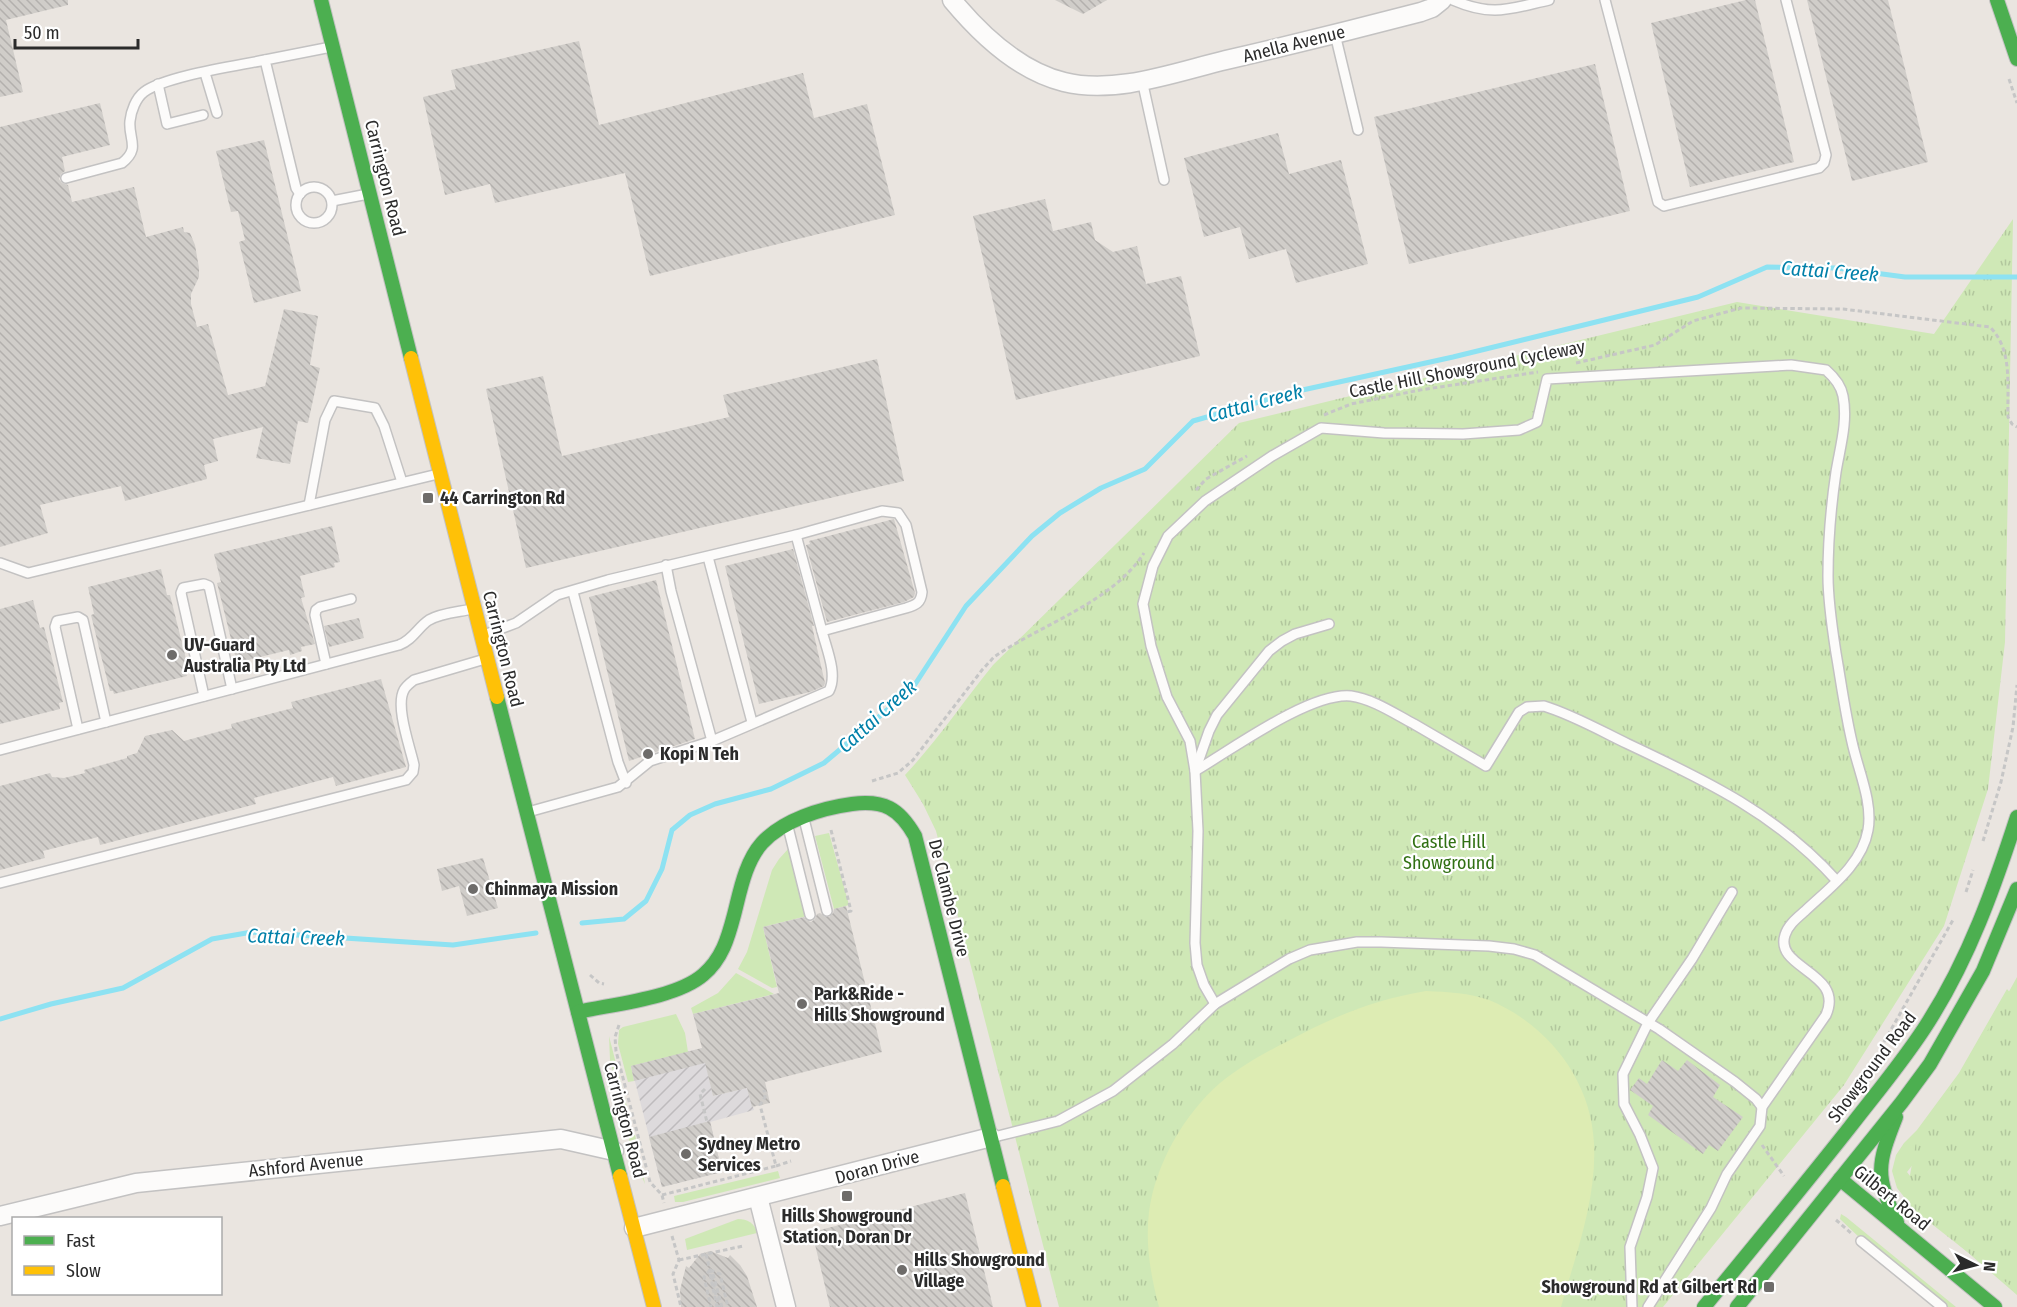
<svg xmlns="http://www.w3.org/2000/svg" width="2017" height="1307" viewBox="0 0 2017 1307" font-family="'Fira Sans Condensed',sans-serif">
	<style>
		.industrial { fill: url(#industrial-furrows) }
		.grass { fill: #cfe8b6 }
		.park { fill: url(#park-tufts) }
		.pitch { fill: #ddecb3 }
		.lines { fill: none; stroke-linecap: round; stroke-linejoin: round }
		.stream { stroke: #8de2f2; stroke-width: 5 }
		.building { fill: url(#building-back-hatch) }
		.lane-casing { stroke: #c3c2c2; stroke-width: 12 }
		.street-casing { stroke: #c3c2c2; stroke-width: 21 }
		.fast-casing { stroke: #c3c2c2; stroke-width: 16 }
		.slow-casing { stroke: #c3c2c2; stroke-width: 16 }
		.path { stroke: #c6c6c6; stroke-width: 3; stroke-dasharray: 4.5 3; stroke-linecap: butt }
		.lane { stroke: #fcfbfa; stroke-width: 9 }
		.street { stroke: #fcfbfa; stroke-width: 18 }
		.fast { stroke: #4caf50; stroke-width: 14 }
		.slow { stroke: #ffc107; stroke-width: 14 }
		.poi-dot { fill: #6e6c6a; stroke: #fff; stroke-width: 2 }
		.labels { text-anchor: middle; stroke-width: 4.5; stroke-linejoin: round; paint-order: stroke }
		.street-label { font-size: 18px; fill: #2b2b2b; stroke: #fff }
		.poi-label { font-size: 18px; font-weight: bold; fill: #2b2b2b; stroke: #fff; text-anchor: start }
		.park-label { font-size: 18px; fill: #307013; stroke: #fff }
		.water-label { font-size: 20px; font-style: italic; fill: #0080a9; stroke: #fff }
	</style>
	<defs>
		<pattern id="industrial-furrows" width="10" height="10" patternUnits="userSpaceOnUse" patternTransform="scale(1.5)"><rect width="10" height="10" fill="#dddadc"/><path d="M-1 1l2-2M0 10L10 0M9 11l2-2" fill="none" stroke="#bebbbd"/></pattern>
		<pattern id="park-tufts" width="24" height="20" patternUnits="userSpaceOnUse" patternTransform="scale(1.5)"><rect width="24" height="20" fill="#cfe8b6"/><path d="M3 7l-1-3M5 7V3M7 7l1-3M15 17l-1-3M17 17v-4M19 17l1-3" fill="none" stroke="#b2c79d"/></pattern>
		<pattern id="building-back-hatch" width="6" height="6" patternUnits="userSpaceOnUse" patternTransform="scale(1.5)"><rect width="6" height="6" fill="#d0cdc9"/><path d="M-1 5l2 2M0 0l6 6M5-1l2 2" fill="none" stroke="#b3b0ad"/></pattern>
	</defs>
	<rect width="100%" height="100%" fill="#eae5e0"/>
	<path class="industrial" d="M702,1048l11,48 34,-8 7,22 -44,12 12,50 -60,15 -31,-121z"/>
	<g class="grass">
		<path d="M829,833l20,72 -15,4 -19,-73z"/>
		<path d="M789,848l18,68 -44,11 14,60 -5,1 -34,-19 9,-17 25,-82 7,-11z"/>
		<path d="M736,973l38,21 -81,20 -2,-6 27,-15z"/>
		<path d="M2007,989l10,12 -19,55 -91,116 7,9 103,71v43l-112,-97 -8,-10 -5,-17 4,-16 8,-12 13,-13 42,-57z"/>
		<path d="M676,1014l9,19 3,19 -57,14 3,15 -6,1 -10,-38 1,-14 4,-3z"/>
		<path d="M609,1036l18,71 -4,2 -13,-49z"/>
		<path d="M635,1135l10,49 -10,-23 -7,-25z"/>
		<path d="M778,1171l2,7 -97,24h-8l-1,-6z"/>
		<path d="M1841,1214l5,3 110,90h-9l-84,-70 -2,2 -21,-20z"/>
		<path d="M738,1219c9,0 17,4 19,14l-70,17 -2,-11z"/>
	</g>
	<g class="park">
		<path d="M2013,219l-8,423 -17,147 -44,137 -100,159 -181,222h-604l-123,-476 -13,-27 -18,-29c32,-34 58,-73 88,-110l246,-242 498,-121 197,32z"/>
		<path d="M2017,977v314l-112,-88 12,-67 57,-81z"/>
	</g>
	<path class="pitch" d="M1426,991c22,1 43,2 63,9 58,24 102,79 105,143 3,55 -18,111 -33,164h-402c-8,-30 -14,-63 -10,-95 6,-47 35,-98 71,-129 21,-17 46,-31 70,-43 44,-24 87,-41 136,-49z"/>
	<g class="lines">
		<g class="stream">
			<path d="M582,923l42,-4 22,-18 16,-32 10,-39 18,-15 25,-11 56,-15 53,-26 88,-74 54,-83 66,-70 28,-23 41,-25 44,-19 48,-48 105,-30 155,-34 245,-60 69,-30 70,1 68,9h112"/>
			<path d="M0,1019l51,-15 72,-16 89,-49 40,-7 201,13 83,-12"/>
		</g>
	</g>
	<g class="building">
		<path d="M0,0h68v5l-62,15 17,72 -23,5z"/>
		<path d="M1055,0h52l-24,14z"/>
		<path d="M1746,0h9l39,162 -104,25 -39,-164z"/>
		<path d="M1807,0h81l40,162 -76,19z"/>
		<path d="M579,41l20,84 204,-52 11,45 53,-14 28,111 -245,61 -25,-103 -130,30 -5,-19 -45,11 -22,-98 33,-8 -5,-19z"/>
		<path d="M1595,64l35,147 -221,53 -35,-147z"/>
		<path d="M100,103l10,42 -48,12 3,14 -4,3 -2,5 3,4 6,2 4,17 62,-15 12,50 37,-10 1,5 6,1 5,12 4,23v9l-8,17v10l6,23 11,-3 20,71 37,-9 19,-77 34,7 -8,49 10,3 -12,55 -10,-2 -8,43 -34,-6 7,-31 -50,12 5,22 -14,4 3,14 -82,22 -4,-15 -81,19 8,28 -48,14v-420z"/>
		<path d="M1278,133l11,41 52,-14 27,104 -72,19 -10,-34 -37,10 -9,-32 -36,10 -20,-79z"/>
		<path d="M264,140l37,151 -47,12 -15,-61 6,-2 -7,-29 -7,1 -15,-61z"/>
		<path d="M1045,199l8,32 38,-9 4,18 18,12 24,-6 9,38 35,-8 19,80 -184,44 -43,-184z"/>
		<path d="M877,359l27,122 -378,87 -40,-179 57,-13 19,80 167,-39 -6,-22z"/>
		<path d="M894,519l21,74 -1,4 -10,5 -77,20 -21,-77 4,-1 -1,-3z"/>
		<path d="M332,526l8,36 -6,1 1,4 -35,9 5,21 -4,1 14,46 -14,3 1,4 -12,4 -1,-5 -49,12 -1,-4 -3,1 -19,-76 4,-1 -7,-28z"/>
		<path d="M793,549l21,77h-2l13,57 -1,3 -14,6 -51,12 -34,-138z"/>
		<path d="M161,569l6,26h3l19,76 -3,1 1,4 -73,18 -1,-3h-3l-11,-43 -8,-33 3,-1 -6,-27z"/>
		<path d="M656,580l39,159 -66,22 -40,-164z"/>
		<path d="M33,600l7,28 4,-1 19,75 -4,1 1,6 -60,15v-115z"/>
		<path d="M359,618l5,20 -35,9 -5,-21z"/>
		<path d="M381,679l25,88 -70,19 -3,-9 -79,21 2,6 -156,41 -2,-8 -55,14 2,7 -45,12v-84l50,-13 2,4 12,1 21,-5 -1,-3 43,-12v-2l10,-3 8,-17 27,-6 12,11 48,-13 -1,-4 62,-16 -2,-6z"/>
		<path d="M483,858l15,50 -31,8 -8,-30 -17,5 -5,-22z"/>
		<path d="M846,906l36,146 -117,30 5,21 -18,4 -5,-19 -34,8 -8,-33 -71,18 -3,-15 71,-18 -9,-34 86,-21 -16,-66 41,-10 2,3 5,2 4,-3 2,-5 3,-1 5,4h4l4,-4 1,-4z"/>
		<path d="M1662,1060l16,11 9,-11 33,25 -7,12 30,20 -25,34 -9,-6 -6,9 -55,-39 5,-9 -23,-16 9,-12 8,6z"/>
		<path d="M710,1121l12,51 -60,15 -13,-50z"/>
		<path d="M965,1193l28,114h-163l-18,-75z"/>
		<path d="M710,1251l18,7 2,-3 10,10 7,11 10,31h-76l-1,-17 6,-24 3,2 11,-14z"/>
	</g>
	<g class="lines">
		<defs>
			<g id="lane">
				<path d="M1453,0c39,17 56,9 96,0"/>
				<path d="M1605,0l53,202 6,4 155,-38 5,-5 2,-8 -40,-155"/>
				<path d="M1335,34l23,96"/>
				<path d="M205,73l12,40"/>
				<path d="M1142,80l22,100"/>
				<path d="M158,84l9,40 36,-9"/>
				<path d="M66,178l56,-15c19,-15 6,-24 8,-42 1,-10 6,-23 14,-29 22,-16 92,-26 121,-32"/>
				<circle cx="314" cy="205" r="18"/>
				<path d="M300,194l-4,-6 -31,-128 66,-13"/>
				<path d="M332,201l36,-7"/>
				<path d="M309,505l16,-85 9,-19 41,7 9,18 18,56"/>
				<path d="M796,535l26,96"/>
				<path d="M708,557l44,165"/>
				<path d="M0,563l28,10 410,-99"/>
				<path d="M666,565l5,26 41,150"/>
				<path d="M573,592l45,170 8,21"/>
				<path d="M484,635l32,-12 41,-28 51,-15 188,-45 86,-24 16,2 8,12 16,67c-1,11 -6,13 -16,16l-84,23c4,17 16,43 7,60l-117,50 -62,20 -32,26 -90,25"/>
				<path d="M326,664l-11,-49 1,-5 4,-3 31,-8"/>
				<path d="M204,696l-23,-103 2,-5 21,-4 5,2 23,103"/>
				<path d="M78,729l-23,-102 2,-6 21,-4 5,3 23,102"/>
				<path d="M0,750l399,-105c14,-5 19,-18 30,-25 12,-7 30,-8 43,-11"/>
				<path d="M804,819l23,92"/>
				<path d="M788,827l22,88"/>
				<path d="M0,883l406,-103 7,-8 1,-7c-4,-18 -19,-59 -10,-75 2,-4 6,-7 10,-10l71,-21"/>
				<path d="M1215,1004l-11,-19 -7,-20 -2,-22 3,-112 -3,-60 14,-40 8,-16 52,-64 13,-10 13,-7 34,-10"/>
				<path d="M994,1137l64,-16 55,-30 60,-47 42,-40 74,-45 21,-9 47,-8h24l108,4 25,3 21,6 124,74 76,53 21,17 6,8"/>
				<path d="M1861,1241l81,66"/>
				<path d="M1632,1307l-2,-60 17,-50 6,-29 -13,-33 -16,-31 -1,-30 25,-51 44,-64 40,-67"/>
				<path d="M1648,1307l63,-99 16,-34 33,-48 2,-19 64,-92c19,-43 -52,-46 -41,-80 3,-10 12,-17 20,-24 23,-22 57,-46 63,-81 5,-28 -10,-60 -16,-88 -7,-30 -11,-60 -16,-89 -4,-26 -8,-51 -8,-77 0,-34 3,-70 8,-104 4,-25 12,-50 7,-76 -2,-11 -9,-19 -17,-26l-35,-5 -244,14 -10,43 -18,8 -56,4 -79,-1 -63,-5 -49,28 -67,45 -37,35 -15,30 -10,38 8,42 16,51 23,44 5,30c36,-21 115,-79 156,-75 22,3 44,18 63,28 24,14 48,28 72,42l33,-54 8,-5 17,-1c29,9 57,25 84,38 79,37 150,71 209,137"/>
			</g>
			<g id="street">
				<path d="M952,0c29,35 67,71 112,82 51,13 112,-10 162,-22 65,-15 130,-31 195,-48l11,-4 10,-8"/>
				<path d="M758,1197l28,110"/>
				<path d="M0,1216l136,-33 425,-44 53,12"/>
				<path d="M634,1228l357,-91"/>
			</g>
			<g id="fast">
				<path d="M321,0l90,358"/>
				<path d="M1997,0l20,59"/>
				<path d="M497,697l123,479"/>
				<path d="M578,1012c36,-8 98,-14 125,-37 19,-16 25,-37 31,-60 6,-23 11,-53 28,-72 21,-23 60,-35 90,-39 32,-4 47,4 63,32l88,350"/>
				<path d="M1896,1117c-19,48 -21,58 1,105"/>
				<path d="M1840,1179l155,128"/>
				<path d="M1704,1307c49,-60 98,-119 146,-180 27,-35 56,-69 79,-106 40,-63 65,-133 88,-204"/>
				<path d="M1737,1307l165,-205 28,-38 53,-93 34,-82"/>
			</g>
			<g id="slow">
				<path d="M411,358l86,339"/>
				<path d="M620,1176l34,131"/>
				<path d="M1003,1186l31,121"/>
			</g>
		</defs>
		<use href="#lane" class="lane-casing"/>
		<use href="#street" class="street-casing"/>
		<use href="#fast" class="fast-casing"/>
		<use href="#slow" class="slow-casing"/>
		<g class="path">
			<path d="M2009,79l8,24"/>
			<path d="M1576,363l79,-18 38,-24 48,-13 102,1 147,18c23,23 17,59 18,90l4,7 5,3"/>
			<path d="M1324,415l27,-11 69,-14 118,-18"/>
			<path d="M1196,490l10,-11 41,-23"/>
			<path d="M872,781l26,-8 15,-13 69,-90 12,-13c46,-32 119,-55 150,-104"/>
			<path d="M831,830l20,81 -4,1"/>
			<path d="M1983,841l18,-59 12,-55 4,-42"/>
			<path d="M1966,892l7,-22"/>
			<path d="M590,975l9,8 5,1"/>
			<path d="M619,1025l-4,12 1,14 34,131 12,13 2,8"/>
			<path d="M1884,1042l69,-122"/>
			<path d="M705,1089l-5,5 7,28"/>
			<path d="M1762,1145l22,31"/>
			<path d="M776,1166l15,-5"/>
			<path d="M662,1195l114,-29 -16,-61 5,-8 -1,-7"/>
			<path d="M1836,1220l15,13"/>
			<path d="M672,1236l7,24 -6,14 8,33"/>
			<path d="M706,1254l13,53"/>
			<path d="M679,1260l64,-14"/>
			<path d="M710,1270l10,4 8,33"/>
			<path d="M710,1270l-6,7 7,30"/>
			<path d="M710,1274l7,33"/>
			<path d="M713,1274l9,33"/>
		</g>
		<use href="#lane" class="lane"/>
		<use href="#street" class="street"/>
		<use href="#fast" class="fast"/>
		<use href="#slow" class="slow"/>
	</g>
	<g class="poi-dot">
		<rect x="422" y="492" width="12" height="12" rx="3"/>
		<circle cx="172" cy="655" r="6"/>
		<circle cx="648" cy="754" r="6"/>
		<circle cx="473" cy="889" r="6"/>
		<circle cx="802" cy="1004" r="6"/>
		<circle cx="686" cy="1154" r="6"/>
		<rect x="841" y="1190" width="12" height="12" rx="3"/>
		<circle cx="902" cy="1270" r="6"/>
		<rect x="1763" y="1281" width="12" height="12" rx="3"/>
	</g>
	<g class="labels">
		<g class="street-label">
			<text transform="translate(1294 44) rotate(-14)" y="6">Anella Avenue</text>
			<text transform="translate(385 178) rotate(76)" y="6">Carrington Road</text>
			<text transform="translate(1467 369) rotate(-11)" y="6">Castle Hill Showground Cycleway</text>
			<text transform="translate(503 649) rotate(76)" y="6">Carrington Road</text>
			<text transform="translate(949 898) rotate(76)" y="6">De Clambe Drive</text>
			<text transform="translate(1872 1067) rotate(-53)" y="6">Showground Road</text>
			<text transform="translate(625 1120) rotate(75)" y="6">Carrington Road</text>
			<text transform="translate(306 1165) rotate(-6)" y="6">Ashford Avenue</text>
			<text transform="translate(877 1167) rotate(-15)" y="6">Doran Drive</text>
			<text transform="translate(1892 1198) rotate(39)" y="6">Gilbert Road</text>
		</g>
		<g class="poi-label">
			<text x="440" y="504">44 Carrington Rd</text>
			<text x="184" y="651">UV-Guard<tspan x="184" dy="21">Australia Pty Ltd</tspan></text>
			<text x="660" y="760">Kopi N Teh</text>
			<text x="485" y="895">Chinmaya Mission</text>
			<text x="814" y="1000">Park&amp;Ride -<tspan x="814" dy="21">Hills Showground</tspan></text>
			<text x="698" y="1150">Sydney Metro<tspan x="698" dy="21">Services</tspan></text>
			<text x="847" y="1222" text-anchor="middle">Hills Showground<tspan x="847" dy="21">Station, Doran Dr</tspan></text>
			<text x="914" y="1266">Hills Showground<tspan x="914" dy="21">Village</tspan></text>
			<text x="1757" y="1293" text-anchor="end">Showground Rd at Gilbert Rd</text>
		</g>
		<g class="park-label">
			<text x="1449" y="848">Castle Hill<tspan x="1449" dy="21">Showground</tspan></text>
		</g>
		<g class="water-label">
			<text transform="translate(1830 271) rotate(4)" y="7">Cattai Creek</text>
			<text transform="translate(1255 403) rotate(-15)" y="7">Cattai Creek</text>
			<text transform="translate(877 716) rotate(-42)" y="7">Cattai Creek</text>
			<text transform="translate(296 937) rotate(2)" y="7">Cattai Creek</text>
		</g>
	</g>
	<rect x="12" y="1217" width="210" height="78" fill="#ffffff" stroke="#aaaaaa" stroke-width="1.5"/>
	<rect x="24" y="1236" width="30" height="9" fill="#4caf50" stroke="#aaaaaa" stroke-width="1.5"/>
	<text x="66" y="1247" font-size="18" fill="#2b2b2b">Fast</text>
	<rect x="24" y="1266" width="30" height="9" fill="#ffc107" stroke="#aaaaaa" stroke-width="1.5"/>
	<text x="66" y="1277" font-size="18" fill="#2b2b2b">Slow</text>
	<g transform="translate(1975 1265) rotate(96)" stroke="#ffffff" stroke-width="4.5" paint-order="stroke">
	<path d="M0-4.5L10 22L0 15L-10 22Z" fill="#2b2b2b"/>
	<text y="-9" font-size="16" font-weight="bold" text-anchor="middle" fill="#2b2b2b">N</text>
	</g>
	<path d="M15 39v9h123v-9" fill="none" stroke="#2b2b2b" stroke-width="3"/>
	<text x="24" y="39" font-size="18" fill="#2b2b2b" stroke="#ffffff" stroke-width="4.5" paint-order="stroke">50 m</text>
</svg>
